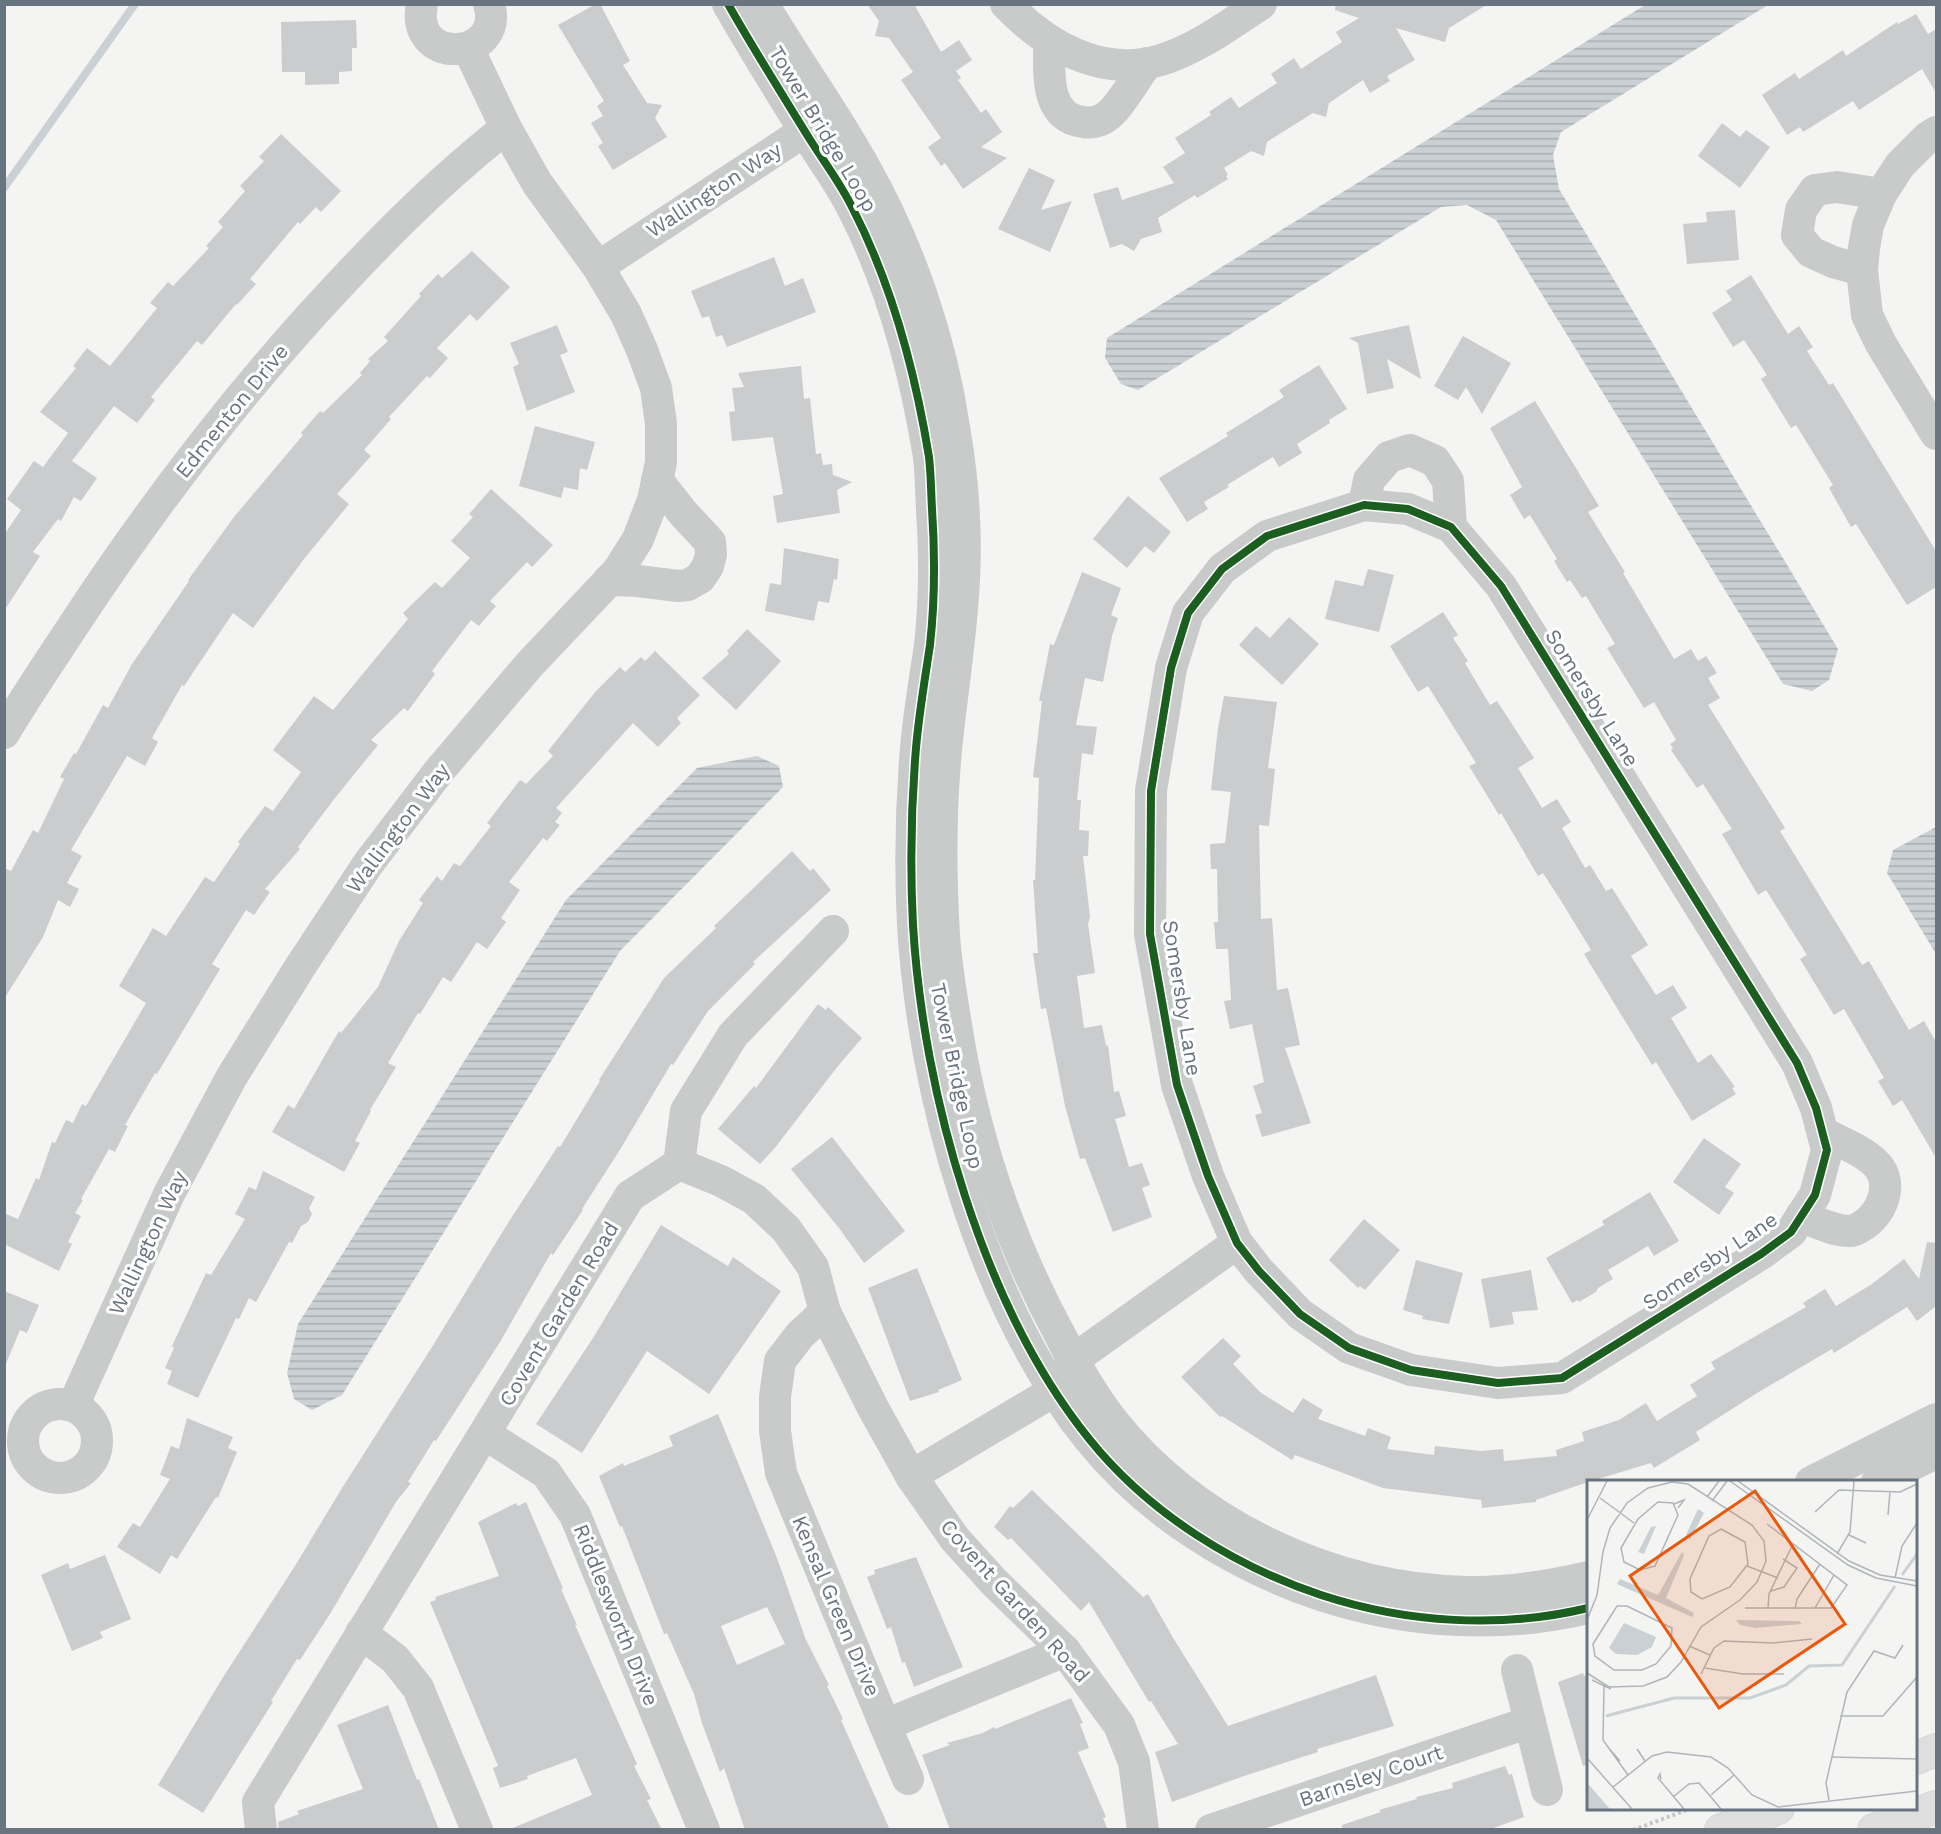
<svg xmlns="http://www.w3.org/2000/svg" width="1941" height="1834" viewBox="0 0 1941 1834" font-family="'Work Sans',sans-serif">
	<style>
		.water { fill: url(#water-rules) }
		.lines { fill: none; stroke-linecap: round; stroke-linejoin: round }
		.stream { stroke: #cad0d3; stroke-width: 8 }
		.building { fill: #cbcccd; fill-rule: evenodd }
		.major-casing { stroke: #d1d2d2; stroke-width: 34 }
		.path { stroke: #c5c6c7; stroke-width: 4; stroke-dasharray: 3 3; stroke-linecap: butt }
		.minor { stroke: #c9caca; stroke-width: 32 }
		.major { stroke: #dededf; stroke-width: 33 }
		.cycleway-casing { stroke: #fff; stroke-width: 11 }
		.cycleway { stroke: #1b5e20; stroke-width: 8 }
		.labels { text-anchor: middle; stroke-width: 6; stroke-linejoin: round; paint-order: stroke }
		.street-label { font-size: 21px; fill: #68747f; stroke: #fff }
		.inset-river { fill: none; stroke: #cad0d3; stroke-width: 3 }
		.inset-road { fill: none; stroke: #afb5ba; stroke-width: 1.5 }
		.view { fill: #e8590c; fill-opacity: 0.15; stroke: #e8590c; stroke-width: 3 }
		.inset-edge { fill: none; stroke: #68747f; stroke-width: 3 }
	</style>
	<defs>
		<pattern id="water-rules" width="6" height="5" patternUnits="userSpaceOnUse" patternTransform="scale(1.5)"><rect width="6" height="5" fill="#cad0d3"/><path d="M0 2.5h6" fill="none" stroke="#a8adb0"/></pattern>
	</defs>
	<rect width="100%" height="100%" fill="#f4f4f3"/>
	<g class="water">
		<path d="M1645,5h123l-207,127 -8,23 6,34 279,460 -9,31 -17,11 -29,-7 -287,-464 -29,-15 -26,2 -303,183 -17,-6 -16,-26 2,-20z"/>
		<path d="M757,756l22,10 4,21 -163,164 -278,444 -30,15 -18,-11 -7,-26 11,-49 268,-424 131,-132z"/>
		<path d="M1936,827v127l-49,-81 6,-23z"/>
	</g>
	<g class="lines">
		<path class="stream" d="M4,188l131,-184"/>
	</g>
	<g class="building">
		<path d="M596,4h4l30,57 -7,4 24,38 15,2 -7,13 12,19 -54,33 -15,-24 5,-3 -12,-20 12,-7 -6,-10 7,-5 -46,-76z"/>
		<path d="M867,4h47l27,48 18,-12 13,20 -16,11 5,7 -3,2 23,33 5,-4 16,23 -21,15 26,11 -44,31 -18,-26 -4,3 -13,-19 13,-9 -40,-58 12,-8 -24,-34 -14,-2 4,-15z"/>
		<path d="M1336,4h152l-39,24 -4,14 -49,-14 19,32 -28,16 3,5 -20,12 -7,-13 -34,23 -3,14 -13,-4 -46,29 -3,14 -13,-5 -27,17 4,7 -2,1 2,3 -31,19 -2,-3 -37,23 4,14 -21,7 -7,12 -12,-7 -12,4 -17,-54 25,-7 4,13 52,-17 -11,-16 22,-14 -10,-15 36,-23 -2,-3 22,-15 8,11 38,-25 -6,-9 23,-16 7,11 41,-27 -6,-10 23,-14 -24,-8z"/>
		<path d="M1916,14l12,20 8,-5v64l-14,-24 -63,41 -6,-9 -50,31 -3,-5 -13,8 -25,-40 33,-22 4,6 44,-29 3,6 51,-34 1,2z"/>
		<path d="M356,20l1,28h-5v23l-13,1v12l-34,1v-13h-23l-1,-50z"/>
		<path d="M1722,123l18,14 6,-7 24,17 -30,41 -42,-32z"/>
		<path d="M281,134l60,57 -20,21 -5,-5 -16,17 -2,-2 -48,57 6,5 -19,21 -1,-1 -34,41 -5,-4 -46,56 4,3 -18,23 -23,-17 -42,55 25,17 -16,23 -7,-4 -13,24 -3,-2 -25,33 7,4 -36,55v-76l17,-25 -14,-11 27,-38 9,6 25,-34 -28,-21 36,-44 -3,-2 14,-18 23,18 47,-58 -7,-5 18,-21 5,4 36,-38 -3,-2 17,-19 -5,-5 27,-31 -5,-5 24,-25 -5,-4z"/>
		<path d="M1029,168l26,12 -14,30 31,-9 -22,51 -52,-23z"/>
		<path d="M1735,210l4,50 -52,4 -4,-40 24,-2 -1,-10z"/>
		<path d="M472,251l38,36 -33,34 -7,-7 -33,34 11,10 -18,20 -3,-2 -38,41 2,2 -27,31 7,6 -34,38 12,10 -45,55 -51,69 -20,-15 -49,73 -2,-1 -30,53 6,4 -13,24 -18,-10 -56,94 11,6 -15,27 12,6 -9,18 -12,-7 -15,37 -39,62v-131l7,3 22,-41 5,3 26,-54 -4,-2 14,-24 2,1 27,-49 5,3 24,-44 57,-83 -1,-1 46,-63 69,-82 -2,-2 19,-22 3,2 39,-38 -2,-2 10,-12 -2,-2 20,-18 -4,-4 37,-41 -2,-2 19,-20 4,4z"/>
		<path d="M774,257l11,29 18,-8 13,34 -89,35 -5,-12 -6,2 -7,-21 -7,2 -11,-27z"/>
		<path d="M1751,275l37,59 11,-8 14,21 -6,4 22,34 4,-2 103,168v36l-29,18 -51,-81 -5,3 -22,-39 4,-3 -37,-60 -5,3 -30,-49 6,-4 -23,-35 -11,7 -21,-34 20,-13 -6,-9z"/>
		<path d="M557,325l11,27 -8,3 15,37 -48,19 -14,-44 6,-3 -9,-21z"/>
		<path d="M1409,325l12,54 -34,-20 7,29 -27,6 -9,-51 -9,-5z"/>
		<path d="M1463,336l48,27 -29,51 -16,-27 -8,13 -24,-14z"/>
		<path d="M1319,365l28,44 -18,11 1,3 -33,21 5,9 -23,14 -6,-10 -46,28 2,2 -25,15 4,7 -21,13 -28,-44 69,-42 -2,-3 58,-36 -5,-7z"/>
		<path d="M801,366l3,33 6,-1 6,56 5,-1 2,12 9,-1 1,11 19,7 -15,8 3,23 -63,10 -4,-27 10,-2 -10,-57 -41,4 -3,-29 6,-1 -3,-23 12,-1 -6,-14z"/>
		<path d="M1535,401l64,105 -11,6 37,60 -2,1 51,86 17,-10 7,12 8,-5 11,17 -9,5 12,20 -12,7 77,123 -5,3 82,134 7,-4 40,69 15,-9 12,21v116l-34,-58 -9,6 -15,-25 6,-3 -40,-69 -10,6 -34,-56 7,-4 -41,-65 -8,5 -36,-61 10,-5 -29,-45 -6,4 -26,-38 2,-2 -3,-4 6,-4 -22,-38 -10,6 -37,-60 8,-4 -29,-48 -4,2 -12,-18 -3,2 -13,-21 3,-2 -27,-44 -6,4 -14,-24 12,-8 -32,-59z"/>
		<path d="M535,426l60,16 -8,28 -7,-2 -2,22 -14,-3 -3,11 -42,-12z"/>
		<path d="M491,489l62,56 -21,22 -5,-5 -37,39 6,5 -17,20 -8,-6 -39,51 3,3 -27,37 -4,-3 -33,32 7,5 -43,53 -37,49 2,2 -35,40 5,3 -16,23 -8,-5 -34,54 8,5 -63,105 -2,-1 -30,52 3,1 -13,26 -6,-3 -28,50 2,1 -8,13 6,3 -13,26 4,2 -13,27 -55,-27v-31l14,6 18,-41 3,2 13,-38 3,1 11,-23 7,3 9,-19 4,2 60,-103 -27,-17 34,-58 13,8 39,-59 9,5 26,-38 -2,-2 27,-36 8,5 28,-39 -28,-22 41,-54 19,14 75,-91 -5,-6 32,-31 7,6 28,-30 -19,-17 22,-24 -4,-3z"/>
		<path d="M1128,496l43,36 -17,21 -9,-7 -18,22 -34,-29z"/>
		<path d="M784,548l55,11 -2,21 -3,-1 -5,24 -11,-2 -4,20 -49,-10 5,-28 11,2z"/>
		<path d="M1368,569l26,6 -15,57 -54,-13 10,-39 28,6z"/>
		<path d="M1082,572l39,16 -10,27 7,3 -6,18 -9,46 -18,-4 -9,47 21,2 -4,28 -11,-2 -5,47h4l-2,30 10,1 -1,25h-5l7,61 -2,7 7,49 -18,3 7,52 18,-3 4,21 2,-1 6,47 5,-1 7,25 -11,3 14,48 13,-4 8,22 -8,3 10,29 -39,15 -28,-74 -5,1 -15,-53 -19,-98 -5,1 -8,-56h5l-5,-73h2l4,-102 -6,-1 9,-76h-3l11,-57 4,1z"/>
		<path d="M1443,612l15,23 -5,3 15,23 -3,2 25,42 7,-4 37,57 -16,10 24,40 15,-9 14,23 -9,6 23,40 5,-3 16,26 6,-3 36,57 -17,11 25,39 17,-10 14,23 -16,10 27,45 13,-9 24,33 -3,1 4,6 -44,27 -36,-59 -4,3 -68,-111 7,-4 -28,-46 -20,-31 -5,3 -37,-63 -2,2 -30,-49 7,-3 -48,-77 -10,6 -28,-46z"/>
		<path d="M1289,617l30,27 -37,41 -43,-40 17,-19 14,12z"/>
		<path d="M747,629l34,32 -45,49 -34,-32 27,-24 -2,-3z"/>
		<path d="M655,651l45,44 -23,23 4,5 -23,24 -25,-24 -77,85 6,5 -7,9 5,3 -13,16 -4,-3 -34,44 11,8 -19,28 5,4 -19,27 -10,-7 -26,40 -8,-5 -23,37 -2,-1 -30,50 8,4 -26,43 1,1 -16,30 5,2 -16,29 -72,-40 16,-27 6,4 45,-78 2,2 37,-46 21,-46 24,-38 -4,-3 18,-24 5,5 12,-18 6,3 31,-40 -4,-3 33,-43 6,4 27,-28 -5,-5 48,-60 24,-24 5,5 16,-15 4,4z"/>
		<path d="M1224,696l53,6 -9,66 7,1 -6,57 -10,-1 2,94 11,-1 5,72 11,-2 12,57 -15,3 26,75 -49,14 -7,-22 7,-2 -9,-27 11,-4 -12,-58 -22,5 -6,-28 7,-1 -3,-51h-12l-2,-27h4l-1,-53h-6l-1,-25 15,-1 6,-51 -20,-2 7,-62z"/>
		<path d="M792,851l18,20 3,-3 18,22 -78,72 2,2 -47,47 -35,54 -2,-1 -50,84 -39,61 1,1 -30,45 -2,-2 -51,89 -64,99 -2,-1 -26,42 3,1 -15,19 -66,112 -30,46 -3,-1 -26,42 2,1 -70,111 -45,-28 67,-111 70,-108 47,-78 90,-141 76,-124 50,-77 2,1 40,-66 -1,-1 65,-102 52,-50 -2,-2z"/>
		<path d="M818,1004l8,6 2,-3 34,31 -24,28 -64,83 -14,15 -42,-35 36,-43 2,2z"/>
		<path d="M832,1137l73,94 -41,32 -25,-35 -48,-59z"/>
		<path d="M1704,1138l37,26 -16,23 9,6 -15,22 -46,-33z"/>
		<path d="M263,1171l52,26 -6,11 3,6 -4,8 -7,4 -9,17 -3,-1 -33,60 -7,-4 -10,21 -3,-1 -38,80 -31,-14 5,-13 -7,-3 9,-20 -2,-2 34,-73 5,2 34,-56 -10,-5 14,-27 7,3z"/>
		<path d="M1650,1192l29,49 -25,15 -6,-10 -40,24 5,9 -15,9 -2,4 -17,10 -1,-2 -6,3 -26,-45 58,-33 -2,-4z"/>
		<path d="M1364,1219l36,31 -35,40 -5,-4 -2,2 -29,-28z"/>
		<path d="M661,1225l67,41 5,-9 48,34 -72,103 -62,-43 -65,102 -46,-29 57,-86z"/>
		<path d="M1927,1242l9,1v63l-19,15 -10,-14 -73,46 -2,-4 -75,44 -61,39 4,8 -46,28 -3,-5 -63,19 -52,18v2l-54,6 -1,-8 -98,-12 -88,-33 -3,5 -70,-44 -2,1 -39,-40 42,-39 18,18 -8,8 27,28 33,21 10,-15 20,12 -5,9 47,17 3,-8 23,9 -4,12 47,6 1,-9 46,5 22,-2 1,12 53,-5 -1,-6 28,-9 -2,-9 37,-12 27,-17 11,18 40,-25 -7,-11 25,-16 -4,-7 95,-55 -3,-4 22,-14 11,17 36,-22 32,-25 15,20z"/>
		<path d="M1416,1260l47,13 -14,51 -27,-5 1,-3 -20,-6z"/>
		<path d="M917,1268l45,112 -24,10 1,2 -29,9 -42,-113z"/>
		<path d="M1531,1270l7,40 -26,2 2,12 -24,4 -9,-49z"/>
		<path d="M4,1291l35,14 -12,28 -7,-3 -15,36z"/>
		<path d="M718,1414l59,144 29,82 23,45 -2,1 16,33 -2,1 49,110h-145l-21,-62 -4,4 -18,-49 -8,-29 -27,-61 -3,1 -42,-108 -2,1 -21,-51 24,-13 1,3 49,-20 -4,-10zM767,1607l18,37 -48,21 -16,-39z"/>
		<path d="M187,1418l46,19 -5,11 9,4 -19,46 -2,-1 -39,62 -6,-4 -11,19 -43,-27 16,-24 7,4 30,-48 -10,-4 11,-29 8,3z"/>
		<path d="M1032,1490l111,107 5,-3 27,47 53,85 148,-51 18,51 -77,23 1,3 -74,24 -72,26 -17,-50 23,-8 -27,-43 -2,1 -60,-100 -8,9 -70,-73 -3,2 -14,-13 16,-21 3,2z"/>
		<path d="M526,1502l37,86 -2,1 16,36h-2l62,139 -3,2 17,33 -4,1 15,30h-154l84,-35 -16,-37 -49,18 1,3 -28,9 -7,-20 5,-2 -68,-164 6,-2 -1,-3 64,-21 -21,-54 38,-19 2,3z"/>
		<path d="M105,1555l26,64 -31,13 3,6 -31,13 -31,-76 27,-12 2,6z"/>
		<path d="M916,1557l47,110 -49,20 -9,-25 -3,1 -11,-36 -4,2 -20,-52 8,-3 -1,-4z"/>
		<path d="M1583,1673l1,3 4,-1v90l-5,1 -25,-84z"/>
		<path d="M1071,1698l12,25 -3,1 9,24 -11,4 28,65 -3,1 5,12h-158l-28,-75 28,-10 -3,-2 36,-10 11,-6 1,2z"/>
		<path d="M388,1705l29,75 2,-1 20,51h-160l-1,-8 21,-8 -2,-3 66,-22 -26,-64z"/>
		<path d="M1505,1766l4,9 3,-1 12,43 -36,13h-146v-5l39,-13 -2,-2 38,-11 -1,-2 37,-9 -1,-5z"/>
	</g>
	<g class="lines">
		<defs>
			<g id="major">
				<path d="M1916,1758l20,-8"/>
				<path d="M1721,1830l57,-22"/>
				<path d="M1874,1830l62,-23"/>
			</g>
		</defs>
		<use href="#major" class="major-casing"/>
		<path class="path" d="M1633,1830l59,-22"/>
		<g class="minor">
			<path d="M422,4c-13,64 84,56 67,0"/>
			<path d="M728,4c26,46 54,90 81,134 15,24 32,46 44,71 40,78 62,162 76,248 2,17 2,35 3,52 3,45 3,91 -2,136 -5,34 -11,68 -14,103 -5,59 -6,118 -3,177 10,169 70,383 177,515 59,73 144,126 231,155 85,28 180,34 267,13"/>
			<path d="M763,4c33,56 71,108 102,164 44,78 76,171 89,259 5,30 9,61 10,91 4,72 -8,143 -16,213 -8,68 -8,136 -4,204 2,30 7,60 12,90 17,108 51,212 103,308 15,30 32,60 53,87 84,106 221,169 356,172 40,1 81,-6 120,-15"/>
			<path d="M1006,4c40,42 96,74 155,56 36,-11 69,-36 100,-56"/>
			<path d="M1049,41c1,30 -6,75 34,81 11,2 21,-2 29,-10 13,-14 24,-34 35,-49"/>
			<path d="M1936,132l-8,5 -28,28 -19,29 -13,31 -4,23 -2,22 5,45 14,29 55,90"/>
			<path d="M598,267l225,-148"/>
			<path d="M1862,270l-29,-8 -22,-10 -14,-17 4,-25 14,-20 22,-3 44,7"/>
			<path d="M1364,505l44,4 43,18 50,59 296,477 19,45 11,42 -12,45 -24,37 -30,22 -199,124 -64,5 -87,-13 -62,-22 -49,-34 -41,-43 -22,-28 -29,-67 -31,-91 -27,-151 1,-143 20,-123 17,-55 34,-44 45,-33z"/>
			<path d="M1364,505l5,-25 20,-23 21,-7 25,11 13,20 3,46"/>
			<path d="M609,580l29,1 40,5 10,-1 12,-7 8,-12 3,-12 -1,-12 -27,-29 -26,-33"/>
			<path d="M4,733c22,-37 46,-72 69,-107 71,-108 148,-210 234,-306 62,-68 126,-135 199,-192"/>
			<path d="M679,1164l42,17 33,18 32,30 27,38 12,45 48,96 38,68 44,63 39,43 71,69 54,74 15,37 9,68"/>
			<path d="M679,1164l7,-53 47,-76 100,-104"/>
			<path d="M1801,1216c15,6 32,15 49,15 5,0 8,-3 12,-5 19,-11 32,-41 16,-60 -13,-15 -38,-24 -55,-33"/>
			<path d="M825,1312l-25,23 -20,26 -5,36v34l6,42 104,252 180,-74"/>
			<circle cx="60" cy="1441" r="37"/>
			<path d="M73,1406l96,-212 62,-116 69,-111 68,-103 71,-93 91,-107 88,-93 20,-32 15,-39 8,-38v-38l-5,-36 -14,-38 -16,-36 -28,-47 -61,-84 -31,-55 -38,-80"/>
			<path d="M485,1434l61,39 29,42 129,315"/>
			<path d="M911,1476l143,-85 19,-31 164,-117"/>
			<path d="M1811,1482l125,-63"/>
			<path d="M1877,1482l59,-29"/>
			<path d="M361,1633l34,26 23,29 59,142"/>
			<path d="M1517,1670l30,120"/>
			<path d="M885,1725l23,54"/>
			<path d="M261,1830l-3,-28 372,-606 49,-32"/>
			<path d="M1211,1830l319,-108"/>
		</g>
		<use href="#major" class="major"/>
		<defs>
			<g id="cycleway">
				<path d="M728,4c26,46 54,90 81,134 15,24 32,46 44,71 40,78 62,162 76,248 2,17 2,35 3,52 3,45 3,91 -2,136 -5,34 -11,68 -14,103 -5,59 -6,118 -3,177 10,169 70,383 177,515 59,73 144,126 231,155 85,28 180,34 267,13"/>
				<path d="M1364,505l44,4 43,18 50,59 296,477 19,45 11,42 -12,45 -24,37 -30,22 -199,124 -64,5 -87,-13 -62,-22 -49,-34 -41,-43 -22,-28 -29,-67 -31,-91 -27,-151 1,-143 20,-123 17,-55 34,-44 45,-33z"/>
			</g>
		</defs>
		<use href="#cycleway" class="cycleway-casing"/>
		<use href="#cycleway" class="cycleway"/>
	</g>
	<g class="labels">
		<g class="street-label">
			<text transform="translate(823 129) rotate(59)" y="7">Tower Bridge Loop</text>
			<text transform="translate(714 190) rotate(-33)" y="7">Wallington Way</text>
			<text transform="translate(232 411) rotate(-51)" y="7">Edmenton Drive</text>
			<text transform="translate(1592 698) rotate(58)" y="7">Somersby Lane</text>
			<text transform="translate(398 828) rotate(-53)" y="7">Wallington Way</text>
			<text transform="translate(1182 998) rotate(81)" y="7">Somersby Lane</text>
			<text transform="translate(957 1076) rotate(78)" y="7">Tower Bridge Loop</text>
			<text transform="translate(148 1243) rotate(-65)" y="7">Wallington Way</text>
			<text transform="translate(1710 1261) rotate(-34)" y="7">Somersby Lane</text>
			<text transform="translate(559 1314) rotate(-59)" y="7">Covent Garden Road</text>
			<text transform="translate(1015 1601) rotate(48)" y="7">Covent Garden Road</text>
			<text transform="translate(836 1606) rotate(67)" y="7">Kensal Green Drive</text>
			<text transform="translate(616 1615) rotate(68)" y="7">Riddlesworth Drive</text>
			<text transform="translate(1371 1776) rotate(-19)" y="7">Barnsley Court</text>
		</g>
	</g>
	<g transform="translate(1587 1480)">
		<rect width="330" height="330" fill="#f4f4f3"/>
		<path d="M111,29l6,4 -14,27 -4,-5zM69,46l-12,28 -6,-2 13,-25zM95,72l2,3 -18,43 28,15 -2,4 -75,-33 3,-5 38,16zM149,140l63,1 3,3 -47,4 -15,-3zM37,143l32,14 -4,10 -15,8 -21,-1 -7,-6zM0,304l3,2 20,23h-23z" fill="#cad0d3"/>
		<path class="inset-river" d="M315,95l15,-21M19,236l68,-18h76l36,-13 23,-19 33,-1 53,-79"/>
		<path class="inset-road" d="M143,1l118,84 28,13 41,8M151,1l111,80 31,14 37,6M120,17l12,-16M13,18l34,25M125,21l15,-20M71,22l15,1 5,12 -23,51 -15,4 -16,-8 -3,-14 17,-29zM87,24l10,-4 -6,8M228,32l24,-22 61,2 17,-8M301,35l2,-23M1,38l19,-37M134,49l24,13 3,22 -18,23 -28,12 -11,-7 -1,-13 19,-43zM262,55l17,8M250,74l13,-22 4,-51M160,86l31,12M308,98l7,-32 15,-23M184,111l13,-4 13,-19 -14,-9M30,126h10l45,22 -1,18 -15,18 -14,6h-28l-19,-14 -2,-12zM158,128h86l16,-23 -80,-61M181,128l1,-14 23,-48M228,128l19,-33M208,129l2,-10 23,-35M0,140l10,-25 6,-43 7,-24 17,-25 21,-15 24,-6 16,2 64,41 12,16 2,20 -9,21 -17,18 -39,27 -20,35 -14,15 -24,9 -34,1 -22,-14M102,166l21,9M118,188l38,6h41M114,194l13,-26 10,-7 48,2 40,-4M5,200l19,9M17,206l-1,54 25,35M253,236h43l34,-39M20,266l13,15M53,273l-3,-4 8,12M244,277l86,2M0,278l45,51M74,299l-1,-5 -2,4 26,31M26,307l39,-31 15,-4 44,5 17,11 24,27 26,12 139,-16M124,315l23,-20M86,317l16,-13 10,-1 22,26M242,320l-3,-17 21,-91 27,-41 21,7 8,-13"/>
		<path class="view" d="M168,11l90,133 -126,84 -89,-132z"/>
		<rect width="330" height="330" class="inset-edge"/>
	</g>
	<rect width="1941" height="1834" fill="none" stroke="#68747f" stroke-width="12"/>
</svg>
